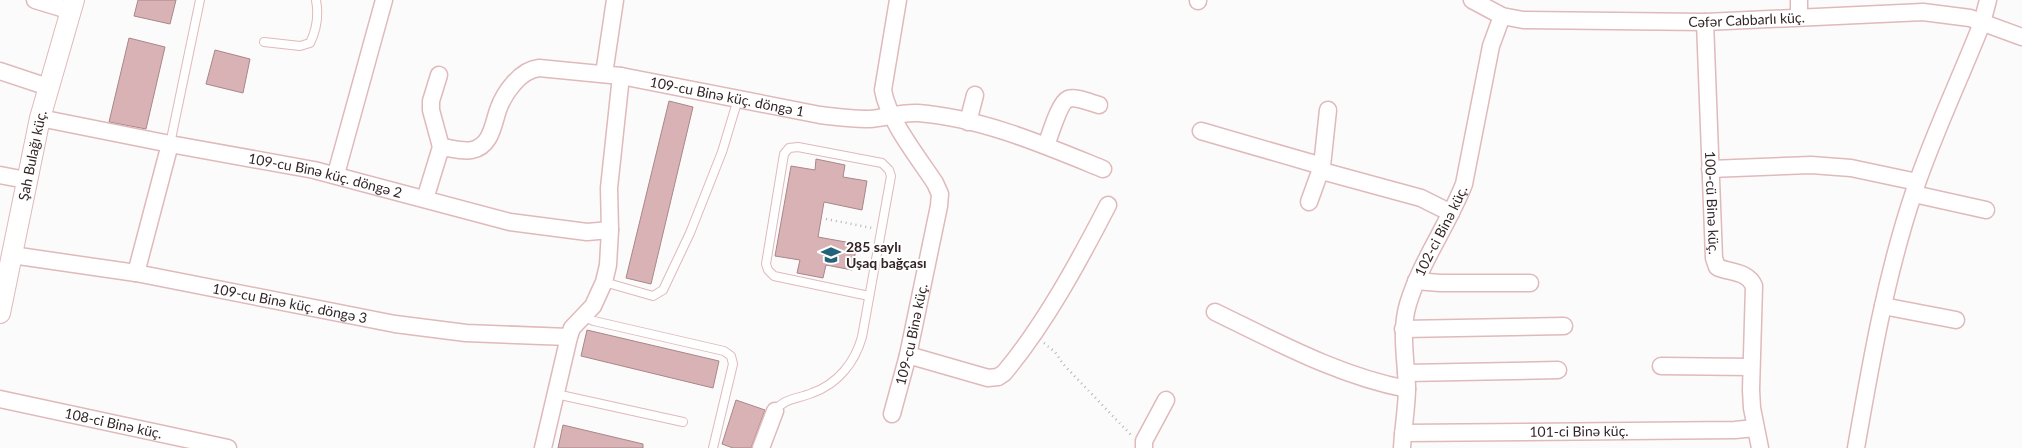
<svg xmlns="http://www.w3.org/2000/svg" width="2022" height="448" viewBox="0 0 2022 448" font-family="Lato,sans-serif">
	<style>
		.building { fill: #d8b2b4; stroke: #aa8688 }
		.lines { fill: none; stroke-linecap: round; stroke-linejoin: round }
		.service-casing { stroke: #e0b9bb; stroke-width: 10 }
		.minor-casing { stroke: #e0b9bb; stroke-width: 19 }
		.tertiary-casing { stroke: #e0b9bb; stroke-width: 22 }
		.path { stroke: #b9b4b4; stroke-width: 2.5; stroke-dasharray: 1 4; stroke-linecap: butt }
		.service { stroke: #fff; stroke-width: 8 }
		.minor { stroke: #fff; stroke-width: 16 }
		.tertiary { stroke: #fff; stroke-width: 20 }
		.labels { text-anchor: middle; stroke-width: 4; stroke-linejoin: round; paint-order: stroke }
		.street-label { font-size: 14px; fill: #332526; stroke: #fff }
		.poi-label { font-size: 14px; font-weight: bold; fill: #332526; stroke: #fff; text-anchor: start }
	</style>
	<rect width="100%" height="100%" fill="#fbfbfb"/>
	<g class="building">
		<path d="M138,0h38l-6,24 -36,-8z"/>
		<path d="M129,38l36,9 -19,82 -37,-7z"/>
		<path d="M215,50l35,9 -7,34 -37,-9z"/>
		<path d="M669,101l24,6 -42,177 -25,-6z"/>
		<path d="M816,159l29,6 -2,12 24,4 -5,29 -38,-8 -6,35 39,7 -5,26 -26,-5 -3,13 -26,-5 3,-13 -25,-4 16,-90 24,4z"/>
		<path d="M587,330l132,31 -6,27 -132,-32z"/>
		<path d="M736,400l29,10 -14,38h-18l-11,-4z"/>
		<path d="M563,425l80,19v4h-85z"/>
	</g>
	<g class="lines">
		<defs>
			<g id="service">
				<path d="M264,42l36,4 10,-3c7,-14 9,-27 6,-43"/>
				<path d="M170,144l30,-144"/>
				<path d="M604,282l49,14 10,-6 27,-57 32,-81 16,-53"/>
				<path d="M584,317l10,4 130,30 7,5 2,8 -20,84"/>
				<path d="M556,394l127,28"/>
				<path d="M775,411c9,-13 23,-12 37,-18 26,-9 43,-31 50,-56l29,-161 -2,-6 -7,-7 -84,-16 -9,1 -5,6 -18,110 2,6 6,6 95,20"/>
			</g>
			<g id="minor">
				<path d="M35,0l36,11"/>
				<path id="s1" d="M1472,0l30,16 21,4 182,2 218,-10 47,6 52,19"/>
				<path d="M1799,0v17"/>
				<path d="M1198,1v-1"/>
				<path id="s2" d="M1705,22l9,236 3,9c13,6 31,4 37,19l-3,104 1,18 8,40"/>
				<path d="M0,71l48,16"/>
				<path d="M604,74l11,-74"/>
				<path d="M439,75l-8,26v9l10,37"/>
				<path id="s3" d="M40,118l130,26 144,26 196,52 77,10 23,-2"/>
				<path d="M968,122l7,-27"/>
				<path d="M1201,131l121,35v5l99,27 30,15"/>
				<path d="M1046,145c4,-9 13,-42 22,-46 8,-3 23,4 31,6"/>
				<path d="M1710,169l101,-4 40,3 66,14"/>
				<path d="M336,174l48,-174"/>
				<path d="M0,175l26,5"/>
				<path d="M1914,194l72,16"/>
				<path id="s4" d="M425,199l16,-52c10,1 21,5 31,3 19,-4 21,-25 26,-40 6,-17 22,-40 41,-42l82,8 199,39c16,2 32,4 49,4 16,-1 32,-7 49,-6 64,5 126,32 185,56"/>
				<path d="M1309,202l13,-36 6,-56"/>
				<path id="s5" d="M12,255l124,18 259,51 71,9 103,4"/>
				<path d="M136,273l34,-129"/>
				<path d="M1416,281l24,2h90"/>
				<path d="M1883,306l73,14"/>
				<path d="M1215,312c62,30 124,64 192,77"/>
				<path d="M1403,329l161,-3"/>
				<path d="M908,355l80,23 10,-1 6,-4c41,-49 75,-112 104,-168"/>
				<path d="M1661,366l90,1"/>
				<path d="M1406,373l152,-3"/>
				<path id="s6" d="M0,399l228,49"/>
				<path id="s7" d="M892,414l16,-59 31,-149 1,-12 -5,-11c-17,-26 -47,-63 -52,-93l15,-90"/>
				<path id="s8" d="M1403,433l332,-3 20,-2"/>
				<path d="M543,448l26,-111 3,-9 21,-22 11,-24 4,-17 2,-35 -1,-42 12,-112"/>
				<path d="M761,448l14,-37"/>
				<path d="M1144,448v-7l22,-41"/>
				<path id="s9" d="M1402,448c1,-20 5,-41 5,-61 -1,-27 -7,-56 1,-83 13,-43 40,-79 56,-120l27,-138 11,-30"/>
				<path d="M1856,448c15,-86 30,-173 58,-256 19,-57 46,-113 68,-169l6,-23"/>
			</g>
			<g id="tertiary">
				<path id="s10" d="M0,313l40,-195 34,-118"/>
			</g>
		</defs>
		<use href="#service" class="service-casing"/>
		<use href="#minor" class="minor-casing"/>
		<use href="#tertiary" class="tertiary-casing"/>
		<g class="path">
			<path d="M826,219l46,9"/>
			<path d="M1044,343l11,9 8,12 68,71"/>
		</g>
		<use href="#service" class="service"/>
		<use href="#minor" class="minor"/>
		<use href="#tertiary" class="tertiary"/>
	</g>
	<defs>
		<symbol id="school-bare" viewBox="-9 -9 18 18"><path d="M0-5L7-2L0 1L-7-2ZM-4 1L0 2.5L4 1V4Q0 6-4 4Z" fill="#236278" stroke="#fff" stroke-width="2.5" paint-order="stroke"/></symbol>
	</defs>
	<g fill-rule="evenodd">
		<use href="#school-bare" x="817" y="241" width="28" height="28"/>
	</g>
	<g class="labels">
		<g class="street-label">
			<text dy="5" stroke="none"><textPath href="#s1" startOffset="279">Cəfər Cabbarlı küç.</textPath></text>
			<text dy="5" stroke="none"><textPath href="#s4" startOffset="388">109-cu Binə küç. döngə 1</textPath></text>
			<text dy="5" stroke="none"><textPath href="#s10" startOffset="161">Şah Bulağı küç.</textPath></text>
			<text dy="5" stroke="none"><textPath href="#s3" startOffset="291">109-cu Binə küç. döngə 2</textPath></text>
			<text dy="5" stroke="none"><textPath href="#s2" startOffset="181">100-cü Binə küç.</textPath></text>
			<text dy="5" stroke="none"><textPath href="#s9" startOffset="225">102-ci Binə küç.</textPath></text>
			<text dy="5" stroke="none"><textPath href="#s5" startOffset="282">109-cu Binə küç. döngə 3</textPath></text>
			<text dy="5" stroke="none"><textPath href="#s7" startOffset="82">109-cu Binə küç.</textPath></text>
			<text dy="5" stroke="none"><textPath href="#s6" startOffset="116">108-ci Binə küç.</textPath></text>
			<text dy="5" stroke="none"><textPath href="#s8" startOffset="176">101-ci Binə küç.</textPath></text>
		</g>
		<g class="poi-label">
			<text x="846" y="252">285 saylı<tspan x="846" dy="16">Uşaq bağçası</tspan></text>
		</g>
	</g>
</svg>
